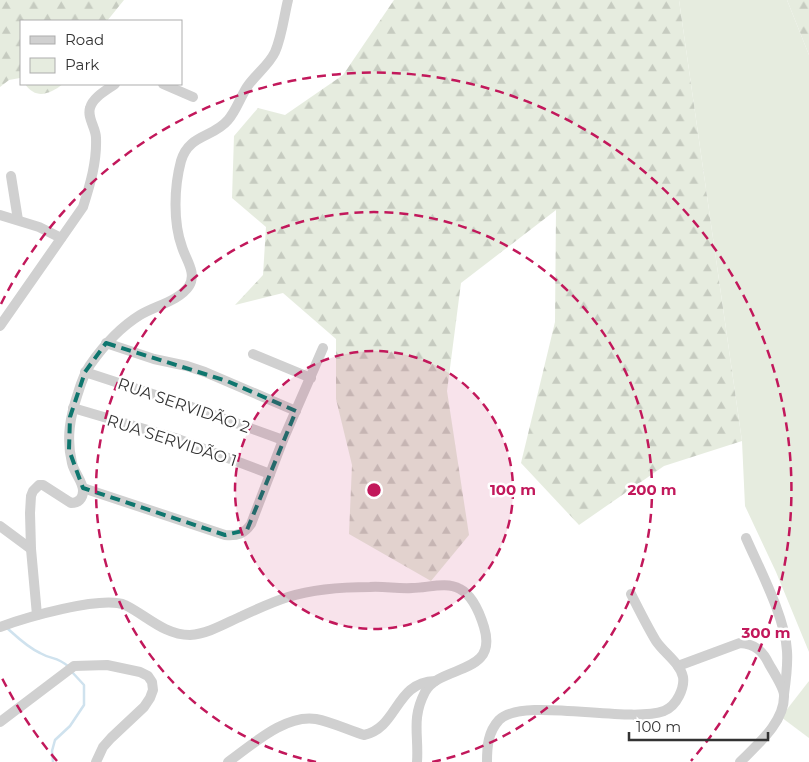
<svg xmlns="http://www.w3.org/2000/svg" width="809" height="762" viewBox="0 0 809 762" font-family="Montserrat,sans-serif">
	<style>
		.green { fill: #e6ecdf }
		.forest { fill: url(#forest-firs) }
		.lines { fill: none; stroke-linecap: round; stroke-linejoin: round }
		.stream { stroke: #cfe2ee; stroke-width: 2.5 }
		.street { stroke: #d0d0d0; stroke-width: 10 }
		.marked { fill: none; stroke: #0f766e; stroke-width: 4; stroke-dasharray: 10 6; stroke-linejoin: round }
		.ring { fill: none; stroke: #c2185b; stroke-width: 2.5; stroke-dasharray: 9 6 }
		.labels { text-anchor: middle; stroke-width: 5; stroke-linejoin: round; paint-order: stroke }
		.street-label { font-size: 16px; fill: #333; stroke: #fff }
		.centre { fill: #c2185b; stroke: #fff; stroke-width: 2.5 }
		.ring-label { font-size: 15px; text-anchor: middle; font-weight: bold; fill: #c2185b; stroke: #fff; stroke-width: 5; stroke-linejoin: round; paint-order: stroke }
	</style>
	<defs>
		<pattern id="forest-firs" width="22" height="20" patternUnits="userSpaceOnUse" patternTransform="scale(1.25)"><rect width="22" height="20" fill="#e6ecdf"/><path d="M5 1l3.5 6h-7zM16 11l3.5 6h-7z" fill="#c6cbc0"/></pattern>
	</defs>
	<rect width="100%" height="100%" fill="#fff"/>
	<g class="green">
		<path d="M679,0h108l22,55v597l-33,-80 -31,-66 -3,-65z"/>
		<path d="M809,681v57l-28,-21z"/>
	</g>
	<g class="forest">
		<path d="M0,0h124l-17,21h-86v58l-1,-1 -11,2 -9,7z"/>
		<path d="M394,0h285l63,441 -78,25 -85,59 -58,-62 34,-141 1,-112 -95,73 -14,108 22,144 -38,46 -82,-47 3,-69 -16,-66v-60l-53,-46 -48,12 28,-30 3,-48 -34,-29 2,-62 24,-28 27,7 58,-40z"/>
		<path d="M787,0h22v55z"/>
		<path d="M25,84h38c-13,10 -27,16 -38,0z"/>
	</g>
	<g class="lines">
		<g class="stream">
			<path d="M7,628c10,9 20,19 33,25 12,7 17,3 29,14"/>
			<path d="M53,762l-1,-11 3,-11 15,-14 14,-21v-20l-12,-13"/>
		</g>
		<g class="street">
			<path d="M163,84l30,13"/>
			<path d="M11,176l7,44"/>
			<path d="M0,215l39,12 22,11"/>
			<path d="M0,326l83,-119c7,-22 14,-45 13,-69 0,-10 -9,-20 -6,-30 3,-11 17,-18 25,-24"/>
			<path d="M106,343l48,16 33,7 18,6 91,39"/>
			<path d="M253,354l58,24"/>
			<path d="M85,372l98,32 100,36"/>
			<path d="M73,408l102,30 95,36"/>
			<path d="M83,488l142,47c13,1 19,-1 26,-11l32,-84 40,-92"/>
			<path d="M0,526l31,23"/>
			<path d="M746,538c14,32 39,79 41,113 1,14 -1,29 -3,43"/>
			<path d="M37,615l-6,-66 -1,-36 1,-17 2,-5 6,-6h4l28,18c7,0 12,-4 12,-12 0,-10 -9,-18 -11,-28 -6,-25 -2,-46 6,-70 3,-10 6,-19 12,-28 14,-20 29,-37 50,-50 15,-9 39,-14 49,-29 8,-13 -3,-26 -7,-39 -9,-25 -8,-60 -1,-86 8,-27 32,-23 47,-41 8,-9 12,-22 19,-33 8,-12 22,-22 28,-35 7,-16 9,-36 13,-52"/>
			<path d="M0,627c24,-9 102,-32 125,-22 21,10 39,30 65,30 18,-1 36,-12 52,-19 15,-7 30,-14 46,-19 26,-8 56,-10 82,-10 14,-1 28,2 42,1 16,0 34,-7 48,1 12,6 20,25 24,38 15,49 -44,37 -59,65 -14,27 -6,43 -8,70"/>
			<path d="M678,666l62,-23c15,1 23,8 29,21 4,7 15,24 15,31 1,27 -27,50 -44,67"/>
			<path d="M0,722l74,-56 33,-1 33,7 8,4 4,6 1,8 -3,8 -6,9 -33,31 -8,9 -7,15"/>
			<path d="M228,762c24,-17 57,-48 88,-43 16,3 32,11 48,16 34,-7 31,-53 71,-54"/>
			<path d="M487,762c0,-16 1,-30 12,-42 23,-24 129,4 165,-9 7,-3 12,-9 15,-15 3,-6 5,-13 4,-19 -3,-14 -19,-24 -27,-36 -9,-15 -17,-31 -25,-47"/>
		</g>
	</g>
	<path class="marked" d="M106,343l121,38 69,30 -49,119 -22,5 -142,-47 -14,-38 1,-33 15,-45z"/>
	<circle cx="374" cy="490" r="139" fill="#c2185b" fill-opacity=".12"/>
	<g class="ring">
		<circle cx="374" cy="490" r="139"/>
		<path d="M316 762A278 278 0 1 1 432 762"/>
		<path d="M57 761A417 417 0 0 1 1 676M1 304A417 417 0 1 1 691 761"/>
	</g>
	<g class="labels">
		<g class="street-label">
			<text transform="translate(184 405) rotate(19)" y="6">RUA SERVIDÃO 2</text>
			<text transform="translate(172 440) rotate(18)" y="6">RUA SERVIDÃO 1</text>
		</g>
	</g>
	<circle cx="374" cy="490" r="8" class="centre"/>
	<g class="ring-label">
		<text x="513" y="495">100 m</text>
		<text x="652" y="495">200 m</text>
		<text x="766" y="638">300 m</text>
	</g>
	<rect x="20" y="20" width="162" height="65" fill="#ffffff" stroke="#adadad"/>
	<rect x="30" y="36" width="25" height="8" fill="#d0d0d0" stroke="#adadad"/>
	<text x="65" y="45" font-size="15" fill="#333333">Road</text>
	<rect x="30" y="58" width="25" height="15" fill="#e6ecdf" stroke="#adadad"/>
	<text x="65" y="70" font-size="15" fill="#333333">Park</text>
	<path d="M629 732v8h139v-8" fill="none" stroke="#333333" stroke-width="2.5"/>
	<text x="636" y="732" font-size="15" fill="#333333" stroke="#ffffff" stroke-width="4" paint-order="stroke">100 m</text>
</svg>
